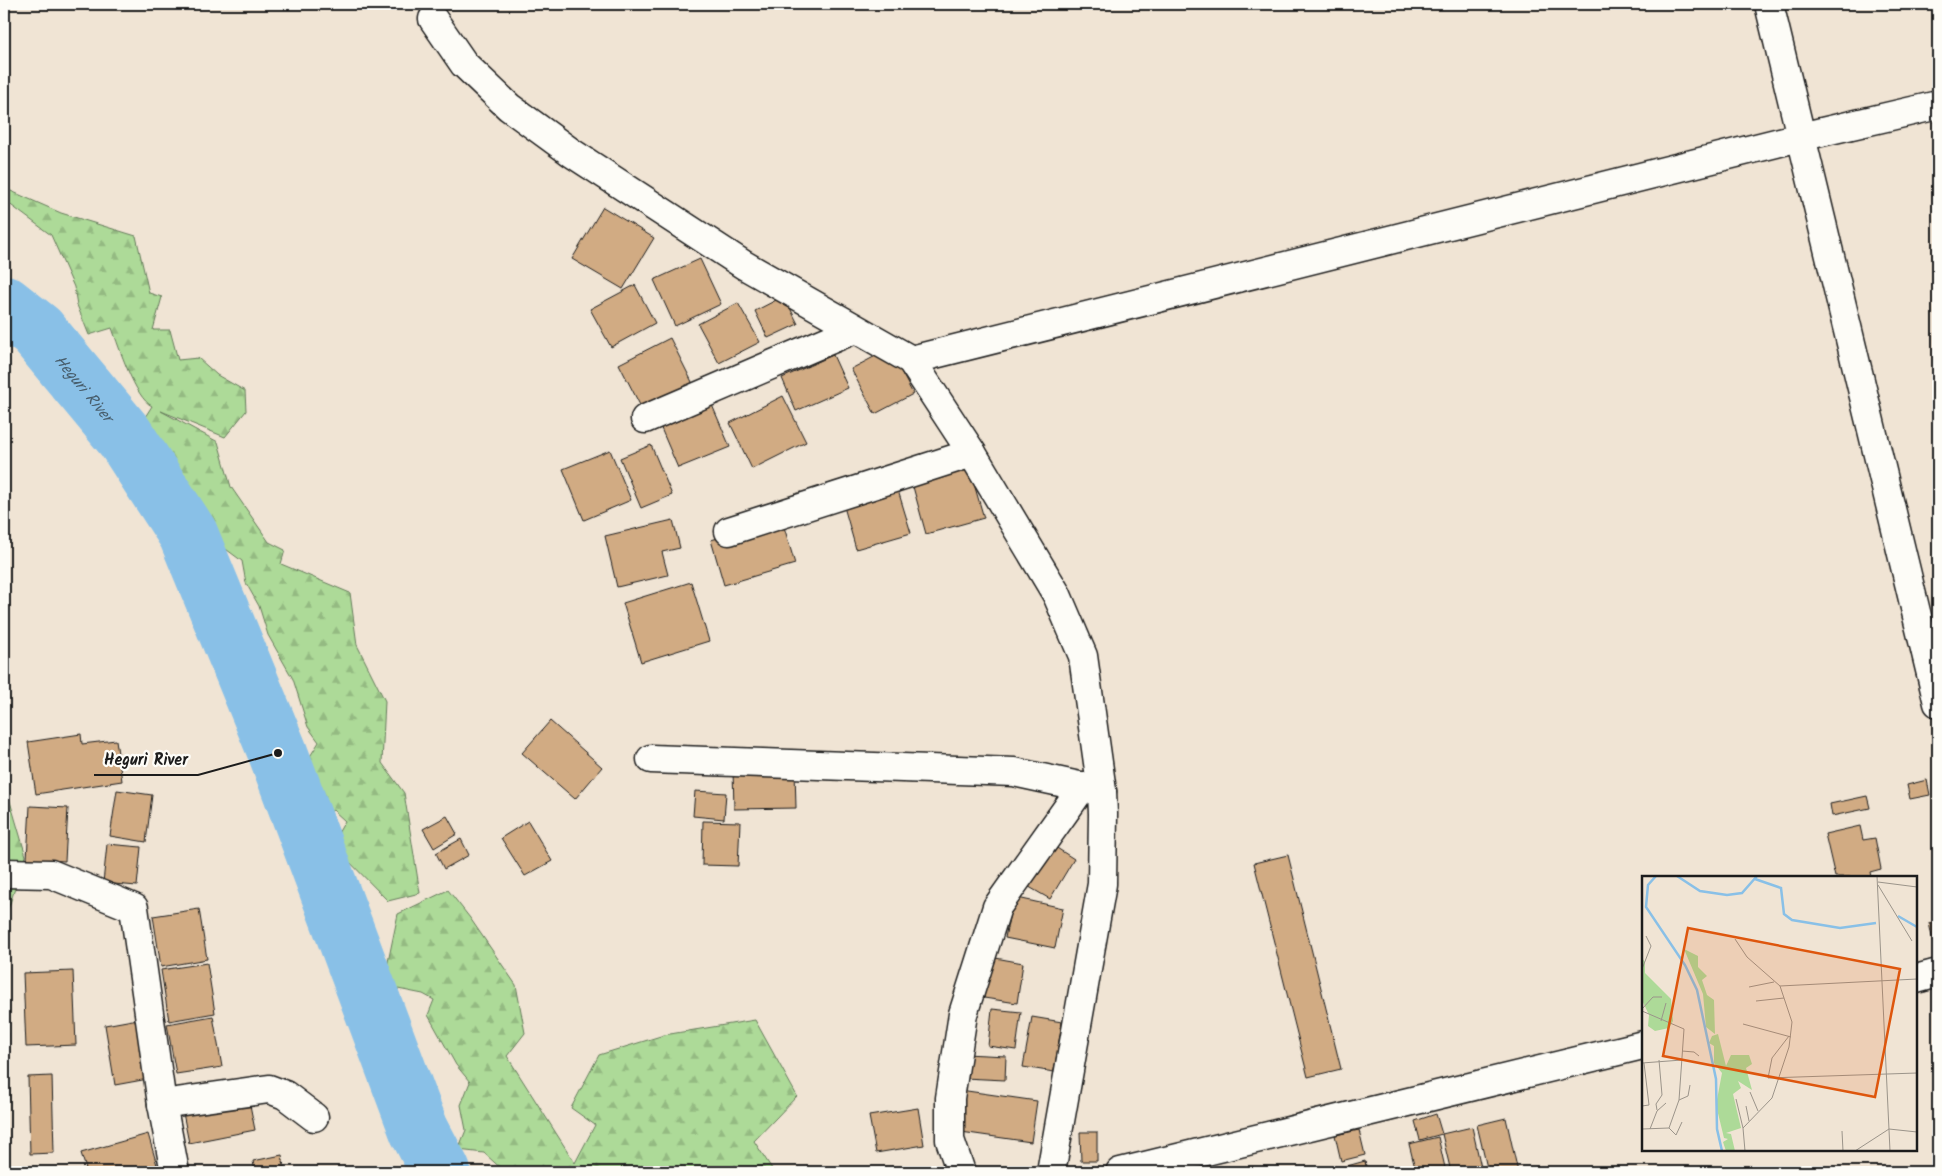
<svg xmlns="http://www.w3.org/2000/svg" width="1942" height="1176" viewBox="0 0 1942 1176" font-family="Kalam,sans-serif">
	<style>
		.forest { fill: url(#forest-firs); stroke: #647b5a }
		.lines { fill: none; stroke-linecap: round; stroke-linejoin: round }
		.river { stroke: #89c0e7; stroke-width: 60 }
		.building { fill: #d1ab83; stroke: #1c1c1c }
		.minor-casing { stroke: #1c1c1c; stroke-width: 31 }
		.minor { stroke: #fdfcf7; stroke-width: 28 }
		.labels { text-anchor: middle; stroke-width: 4.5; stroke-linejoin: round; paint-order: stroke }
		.water-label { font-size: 16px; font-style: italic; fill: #485e6d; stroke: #fdfcf7 }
		.inset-river { fill: none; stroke: #89c0e7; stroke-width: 2.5 }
		.inset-road { fill: none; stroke: #9b948a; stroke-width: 1 }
		.view { fill: #de560d; fill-opacity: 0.15; stroke: #de560d; stroke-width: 2.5 }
		.inset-edge { fill: none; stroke: #1c1c1c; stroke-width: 2.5 }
		.leader { fill: none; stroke: #1c1c1c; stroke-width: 2 }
		.callout-dot { fill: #1c1c1c; stroke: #fdfcf7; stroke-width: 2 }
		.callout-label { font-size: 16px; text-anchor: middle; font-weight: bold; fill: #1c1c1c; stroke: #fdfcf7; stroke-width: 4.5; stroke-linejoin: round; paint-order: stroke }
	</style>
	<defs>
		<pattern id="forest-firs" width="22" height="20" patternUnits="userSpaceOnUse" patternTransform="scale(1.25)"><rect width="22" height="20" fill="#adda98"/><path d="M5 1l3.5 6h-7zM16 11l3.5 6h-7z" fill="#94ba82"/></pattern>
	</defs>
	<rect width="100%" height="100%" fill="#f0e4d4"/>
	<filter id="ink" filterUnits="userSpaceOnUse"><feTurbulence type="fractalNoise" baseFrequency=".02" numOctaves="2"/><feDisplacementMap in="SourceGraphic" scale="10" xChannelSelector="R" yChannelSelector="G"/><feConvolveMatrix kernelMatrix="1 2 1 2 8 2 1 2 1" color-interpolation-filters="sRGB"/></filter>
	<g filter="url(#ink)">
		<g class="forest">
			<path d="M4,188l57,25 75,23 13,57 13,4 -9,33h17l8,30 20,-2 19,17 28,16 1,20 -21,26 -64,-26 57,31 13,45 38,55 16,8 -4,14 69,29 7,52 28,56 -3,62 22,30 16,100 -32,8 -56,-57 13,-23 -12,-11 -7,5 -22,-49 15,-24 -11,-15 -15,-48 -25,-44 -9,-29 -13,-23 -4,-22 -50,-37 -42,-64 1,-16 -11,-19 12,-19c-17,-8 -33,-59 -40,-78l-23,7 -12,-30 -3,-18 -23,-52 -47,-35z"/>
			<path d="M4,781l22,75 -22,65z"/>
			<path d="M448,890l22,28 46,67 9,48 -18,23 68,107 20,-38 -24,-17 28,-53 65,-20 91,-15 42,76 -43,45 20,31h-269l-21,-19 -26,-3 8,-20 -5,-25 9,-23 -14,-17 -28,-50 6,-15 -11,-6 -40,-8 15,-72z"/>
		</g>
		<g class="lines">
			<path class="river" id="s1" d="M4,305l33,26 88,106 63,97 90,219 141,377 22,42"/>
		</g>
		<g class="building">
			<path d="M603,207l51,31 -31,51 -51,-30z"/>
			<path d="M700,259l21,45 -46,22 -21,-46z"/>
			<path d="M635,285l20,38 -44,24 -21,-38z"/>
			<path d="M784,296l14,28 -30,14 -13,-27z"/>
			<path d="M738,303l22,39 -41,21 -21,-39z"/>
			<path d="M670,338l23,46 -51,25 -23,-45z"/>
			<path d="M889,349l24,45 -38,20 -24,-45z"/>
			<path d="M833,355l15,33 -52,23 -14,-33z"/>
			<path d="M783,396l23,46 -54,27 -22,-46z"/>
			<path d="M712,405l18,42 -52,21 -18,-42z"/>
			<path d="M651,445l21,50 -31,13 -21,-50z"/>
			<path d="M610,450l21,50 -47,20 -21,-51z"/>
			<path d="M969,467l15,51 -58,16 -14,-51z"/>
			<path d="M897,487l14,46 -55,16 -13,-46z"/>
			<path d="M673,520l7,28 -18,4 6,23 -51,12 -12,-51z"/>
			<path d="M782,520l13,44 -71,21 -13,-45z"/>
			<path d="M691,582l18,59 -68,21 -18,-59z"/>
			<path d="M550,721l52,46 -27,32 -53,-46z"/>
			<path d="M81,734l1,10 34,-4 6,41 -86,13 -8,-52z"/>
			<path d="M733,770h62l1,38 -62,1z"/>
			<path d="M1927,780l3,15 -20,4 -3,-14z"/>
			<path d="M117,790l35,5 -6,47 -36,-6z"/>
			<path d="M695,791l31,2 -2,26 -31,-3z"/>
			<path d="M1867,796l3,12 -38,8 -2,-12z"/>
			<path d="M30,806l38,2 -3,53 -38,-2z"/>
			<path d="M447,816l10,18 -23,14 -11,-19z"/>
			<path d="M528,821l24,40 -27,15 -24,-38z"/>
			<path d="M703,821l37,1 -2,44 -36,-1z"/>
			<path d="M1860,826l3,14 12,-2 6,31 -11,3 1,5h-36l-10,-43z"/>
			<path d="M461,839l8,16 -25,14 -8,-16z"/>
			<path d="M1049,843l25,16 -24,40 -26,-15z"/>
			<path d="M107,844l34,3 -4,39 -34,-3z"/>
			<path d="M1288,855l53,214 -33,8 -54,-214z"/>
			<path d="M1013,897l50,11 -8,40 -50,-10z"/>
			<path d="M199,909l8,50 -46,8 -8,-51z"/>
			<path d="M1938,922v23l-4,1 -5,-23z"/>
			<path d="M990,957l33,6 -6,40 -33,-5z"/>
			<path d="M207,963l8,50 -46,8 -8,-51z"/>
			<path d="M4,964h2l1,73h-3z"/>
			<path d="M73,971l3,74 -50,2 -3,-74z"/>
			<path d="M992,1009l29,3 -5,38 -28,-4z"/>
			<path d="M213,1016l9,51 -46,7 -9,-50z"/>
			<path d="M1032,1017l30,5 -8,50 -31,-5z"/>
			<path d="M138,1019l10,60 -33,6 -10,-60z"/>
			<path d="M965,1054l41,2 -1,24 -41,-2z"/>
			<path d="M52,1076l2,77 -24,1 -2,-77z"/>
			<path d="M960,1090l77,11 -6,41 -77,-11z"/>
			<path d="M248,1095l7,35 -66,13 -7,-35z"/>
			<path d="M918,1108l6,37 -48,8 -7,-37z"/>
			<path d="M1436,1114l6,20 -22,6 -5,-19z"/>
			<path d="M1506,1118l12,54h-30l-11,-47z"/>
			<path d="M1472,1127l10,45h-31l-9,-38z"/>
			<path d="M1359,1130l6,25 -24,6 -6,-26z"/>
			<path d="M1080,1132h17v29h-16z"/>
			<path d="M148,1134l11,38h-72l-6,-19z"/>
			<path d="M1438,1137l8,35h-30l-7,-28z"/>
			<path d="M282,1155l3,17h-30l-2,-11z"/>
			<path d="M1365,1161l2,11h-25l-2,-4z"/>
		</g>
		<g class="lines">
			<defs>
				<g id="minor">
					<path d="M1769,4l169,699"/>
					<path d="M433,19l31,45 45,43 63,46 172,112 167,95 61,93 85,142 26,61 19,135 1,23 -1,70 -51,288"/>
					<path d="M911,360l889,-223 138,-32"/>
					<path d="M645,419l210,-90"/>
					<path d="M729,531l243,-78"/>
					<path d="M651,759l363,13 88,19"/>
					<path d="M4,873l47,1 83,34 28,196 13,68"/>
					<path d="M1916,979l22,-6"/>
					<path d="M162,1104l107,-15 16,6 29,22"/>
					<path d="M961,1172l-11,-32v-42l13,-84 34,-107 86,-121"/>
					<path d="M1120,1172l523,-127"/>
				</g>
			</defs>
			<use href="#minor" class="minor-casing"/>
			<use href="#minor" class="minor"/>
		</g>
	</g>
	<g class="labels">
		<g class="water-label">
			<text dy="6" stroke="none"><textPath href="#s1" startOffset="116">Heguri River</textPath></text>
		</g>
	</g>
	<g transform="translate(1642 876)">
		<rect width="275" height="275" fill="#f0e4d4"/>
		<path d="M42,73l14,7v11l9,9 -5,4 5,15 7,5 1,34 -9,-7 -3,-33zM0,82l3,4v11l26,26 2,22 -4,7 -14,3 -7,-5 1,-11 -7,-15zM76,158l8,32 5,-11h18l3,9 -6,4 6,22 -14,-9 3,7 -8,6 8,34 -15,5 5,1 4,17h-9l-3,-9 5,-3 -4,-1 -8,-33 6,-32 -8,-10v-17l-5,-3 3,-7z" fill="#adda98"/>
		<path class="inset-river" d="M14,0l-8,9 -2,22 39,58 12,25 19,89 1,50 5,22M35,0l23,15 27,4 15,-2 15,-17M113,3l26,9 3,26 8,6 48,8 36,-5M256,40l19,11"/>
		<path class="inset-road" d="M235,0l13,275M236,6l39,5M236,9l34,56M93,63l12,18 33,29 12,36 -3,25 -17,51 -29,30 2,23M0,93l9,-23 -5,-10M138,110l137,-7M107,111l25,-5M114,125l28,-3M0,133l11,-12h9M0,135l42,18 -5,71 -10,28 7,7 6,-13M19,145l5,-18M101,148l48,13M147,160l-17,22 -4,20 149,-5M40,175l12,1 5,4M0,187l40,-3M108,216l8,19M94,223l7,29M37,224l9,-4 2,-11M0,230l7,-1 -5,-42M104,230l3,15M15,234l-1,-6 6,-9 -3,-35M0,253l27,-1M8,253l7,-18 9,-8M200,255l1,20M213,275l34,-22 28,3"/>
		<path class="view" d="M46,52l212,41 -25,128 -212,-41z"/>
		<rect width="275" height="275" class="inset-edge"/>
	</g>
	<path class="leader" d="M278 753L198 775H94"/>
	<circle class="callout-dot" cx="278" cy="753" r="5"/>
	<g class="callout-label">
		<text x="146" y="765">Heguri River</text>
	</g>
	<rect width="1942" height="1176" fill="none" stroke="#fdfcf7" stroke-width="20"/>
	<rect x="10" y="10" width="1922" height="1156" fill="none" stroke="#1c1c1c" stroke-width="2" filter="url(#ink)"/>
</svg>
